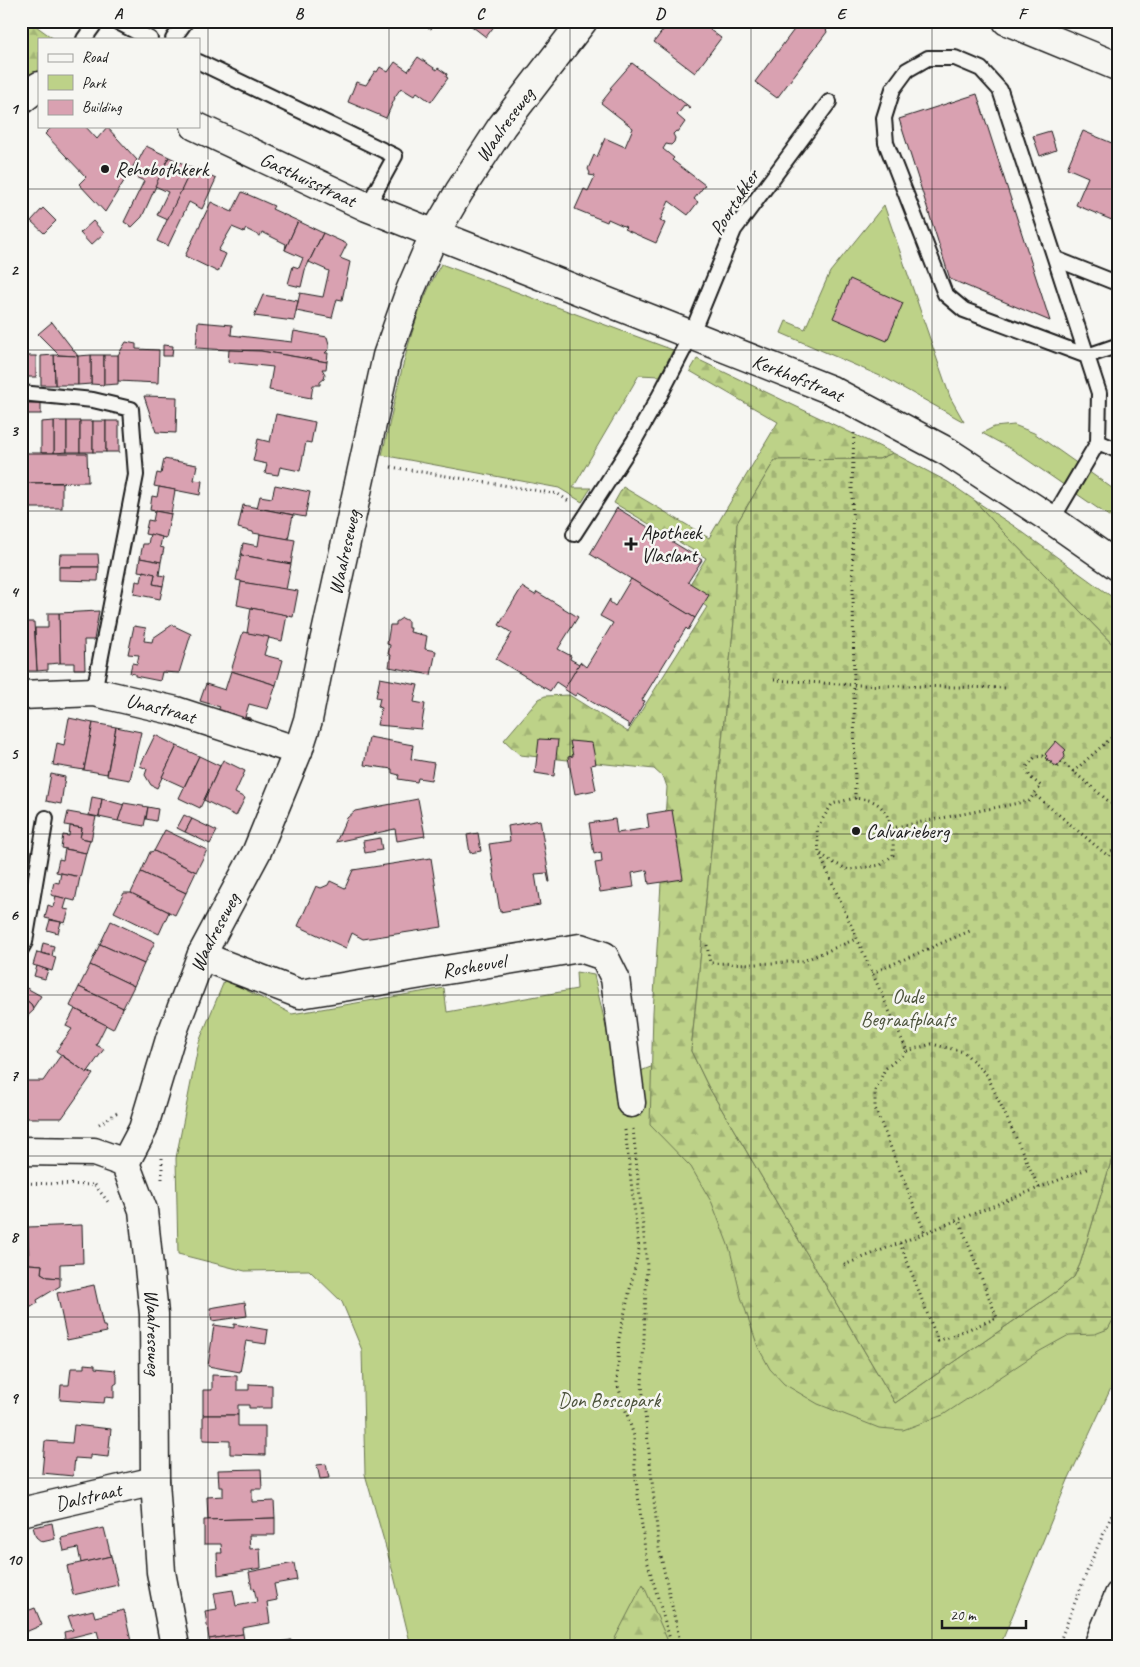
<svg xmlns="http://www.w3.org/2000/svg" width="1140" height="1667" viewBox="0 0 1140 1667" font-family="Caveat,sans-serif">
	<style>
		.green { fill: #bdd288; stroke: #6c7752 }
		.forest { fill: url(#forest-firs); stroke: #6c7752 }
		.cemetery { fill: url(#cemetery-stones); stroke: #6c7752 }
		.building { fill: #d9a1b1; stroke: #1c1c1c }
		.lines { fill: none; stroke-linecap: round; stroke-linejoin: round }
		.lane-casing { stroke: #1c1c1c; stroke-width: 18 }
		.street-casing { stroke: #1c1c1c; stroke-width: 31 }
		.secondary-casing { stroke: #1c1c1c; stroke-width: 31 }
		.path { stroke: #1c1c1c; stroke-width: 3; stroke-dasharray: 1 4; stroke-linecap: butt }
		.lane { stroke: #f6f6f2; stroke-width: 14 }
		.street { stroke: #f6f6f2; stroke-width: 28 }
		.secondary { stroke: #f6f6f2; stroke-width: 28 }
		.grid { fill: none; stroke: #1c1c1c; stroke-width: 1; stroke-opacity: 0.55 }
		.poi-dot { fill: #1c1c1c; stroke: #f6f6f2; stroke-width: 2 }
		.labels { text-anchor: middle; stroke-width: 5; stroke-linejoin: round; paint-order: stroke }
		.street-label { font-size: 20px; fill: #1c1c1c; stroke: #f6f6f2 }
		.poi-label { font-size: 20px; fill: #1c1c1c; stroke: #f6f6f2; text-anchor: start }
		.park-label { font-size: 20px; fill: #4c533c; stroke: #f6f6f2 }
		.neatline { fill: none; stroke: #1c1c1c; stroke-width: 2 }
		.grid-label { font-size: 16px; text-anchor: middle; font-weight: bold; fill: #1c1c1c }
	</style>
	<defs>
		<pattern id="forest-firs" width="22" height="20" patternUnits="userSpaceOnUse" patternTransform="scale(1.25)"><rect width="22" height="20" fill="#bdd288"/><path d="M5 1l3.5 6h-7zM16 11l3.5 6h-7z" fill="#a2b475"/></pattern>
		<pattern id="cemetery-stones" width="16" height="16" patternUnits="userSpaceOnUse" patternTransform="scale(1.25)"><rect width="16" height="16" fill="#bdd288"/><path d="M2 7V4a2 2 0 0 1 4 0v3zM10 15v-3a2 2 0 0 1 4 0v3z" fill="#a2b475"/></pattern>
	</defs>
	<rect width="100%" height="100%" fill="#f6f6f2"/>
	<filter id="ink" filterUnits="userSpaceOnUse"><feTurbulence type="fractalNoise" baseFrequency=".02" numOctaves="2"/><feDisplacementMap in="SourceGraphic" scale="10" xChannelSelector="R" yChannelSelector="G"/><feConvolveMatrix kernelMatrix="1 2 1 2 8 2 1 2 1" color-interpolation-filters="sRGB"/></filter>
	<g filter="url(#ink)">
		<g class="green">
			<path d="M884,205l66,192 14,25 -77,-43 -106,-46 5,-12 19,8 25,-57z"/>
			<path d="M441,264l232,86 -13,26 -21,-1 -66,113h18l-9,14 -23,-14 -177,-33c16,-65 26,-133 59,-191z"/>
			<path d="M1014,425l20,8 85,60v30l-106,-73 -31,-17 12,-6z"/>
			<path d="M576,972l18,3 24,105 73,-29 383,226 45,-142v236l-51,109 -68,166h-589l-17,-70 -29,-102 -3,-124 -20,-48 -33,-32 -64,1 -67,-17 -2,-96 23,-116 26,-63 67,35 152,-26 3,24 130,-23z"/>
		</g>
		<g class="forest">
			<path d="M21,21h8l25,18h-15v31l-9,8 -9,-9z"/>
			<path d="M697,359l196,94 -14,6 -104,1 -38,63 -3,98 -43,430 17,35 187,317 162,-112 17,-14 6,-13 39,-129v174l-11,20 -13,5 -26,1 -29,16 -97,64 -40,15 -24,-2 -61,-24 -34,-20 -14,-15 -12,-22 -17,-50 -11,-47 -18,-47 -21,-36 -41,-42 3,-113 14,-225 -3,-9 -10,-9 -134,-14 -16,-15 35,-41 6,-3 24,-1 59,37 79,-125 -22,-15 21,-34 -92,-55 9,-16 86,51 69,-116 -88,-51z"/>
			<path d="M974,500l40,26 105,76v49l-117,-120z"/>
			<path d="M643,1584l27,62h-59z"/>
		</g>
		<path class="cemetery" d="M893,453l55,29 26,18 28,31 117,120v484l-39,129 -6,13 -17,14 -162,112 -187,-317 -17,-35 43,-430 3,-98 38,-63 104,-1z"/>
		<g class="building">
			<path d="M414,21h21l-4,8z"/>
			<path d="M465,21h33l-12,16z"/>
			<path d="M670,21h47l-7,9 11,8 -26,35 -41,-31z"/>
			<path d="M728,21h23l-3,5 -11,2z"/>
			<path d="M788,21h35l4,11 -50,66 -22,-16 41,-55z"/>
			<path d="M418,57l19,13 1,-2 9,6 -1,3 2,1 -17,24 -14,-10 -3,4 -13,-8 -7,10h1l-9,20 -38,-16 8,-20 10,3 9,-14 2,1 3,-5 8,5 7,-10 13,9z"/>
			<path d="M632,63l59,45 -1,1 -5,-4 -8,10 8,7 -7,10 -2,-1 -3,3 2,4 -1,4 -3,3 -5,-1 -3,5 11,9 -2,2 33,25 -11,14 4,3 -10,13 -19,-14 -9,20 5,2 -9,20 -32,-14 2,-2 -18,-8 -1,3 -32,-13 9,-20 4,2 7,-15 -6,-1 1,-2 -2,-4 6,-14 3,2 8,-19 20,9 8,-19 -32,-25 11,-14 -2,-1z"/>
			<path d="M977,94l73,227 -100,-42 -51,-160z"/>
			<path d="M53,126h32l12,13 10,-12 30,33 -32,52 -26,-28 7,-7 -41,-43z"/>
			<path d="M1050,131l6,19 -16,6 -7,-20z"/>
			<path d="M1083,131l36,15v77l-43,-18 12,-28 -21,-9z"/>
			<path d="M146,146l23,11 -27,60 -10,10 -8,-5 20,-41 -13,-6z"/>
			<path d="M169,157l23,11 -24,52 -11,-5 11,-23 -13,-6z"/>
			<path d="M192,168l24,11 -14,30 -13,-7 -21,44 -11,-5z"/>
			<path d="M242,192l32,14 -2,3 26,12 -13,29 1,-6 -24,-12 -2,4 -14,-7 -2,3 -12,-5 -14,24 8,3 -8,18 -33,-16 26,-54 21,10z"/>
			<path d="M43,208l13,13 -12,12 -13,-12z"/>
			<path d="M93,221l11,12 -13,12 -11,-12z"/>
			<path d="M298,221l25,12 -18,37 -4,17 -13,-3 5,-18 6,2 4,-10 -18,-8z"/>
			<path d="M323,233l24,11 -7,14 10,4 -8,38 -5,-1 -5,19 -36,-7 4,-18 23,4 6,-26 -20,-9z"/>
			<path d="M850,279l53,24 -16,38 -54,-23z"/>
			<path d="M263,295l35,6 -4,20 -40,-5z"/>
			<path d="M52,322l26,34 -19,-1 -21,-21z"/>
			<path d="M198,322l34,3 -1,10 61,7 2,-11 33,6 2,7v5l-4,4h3l-1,9 -66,-11 -32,-1 -33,-2z"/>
			<path d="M126,342l10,2v5l23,1 -1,33 -40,-2v-26z"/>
			<path d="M163,345l10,1 -1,10h-9z"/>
			<path d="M229,350l32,1 66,11 -1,7h-4l3,5 -1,5 -4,3v3h-7l-2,13 -42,-8 4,-23 -45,-5z"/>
			<path d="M54,355l24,1v29h-23z"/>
			<path d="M54,355l1,30h-14v-29z"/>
			<path d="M91,355h13v30l-13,-1z"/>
			<path d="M91,355v29l-13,1v-29z"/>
			<path d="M104,355h14v29l-14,1z"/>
			<rect x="21" y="356" width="15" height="21"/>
			<path d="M144,396l33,1 -1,36 -20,-1z"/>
			<rect x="21" y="403" width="20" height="11"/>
			<path d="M276,414l39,8 -4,21 -5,-1 -6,29 -20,-4 -2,8 -13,-2 2,-9 -14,-3 5,-22 12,3z"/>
			<path d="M54,421h13v31l-13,1z"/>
			<path d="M54,421v32h-13v-31z"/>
			<rect x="67" y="421" width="13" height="31"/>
			<rect x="80" y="421" width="13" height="31"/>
			<rect x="93" y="421" width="13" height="31"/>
			<rect x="106" y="421" width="13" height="31"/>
			<path d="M25,453h62l1,29 -63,1z"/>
			<path d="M164,459l33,6 -3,15 8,1 -2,14 -46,-9 3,-13 4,1z"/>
			<rect x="21" y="483" width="41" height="25"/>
			<path d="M275,485l35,7 -5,25 -48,-9 3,-12 12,2z"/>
			<path d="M159,487l16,3 -4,24 -21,-4 2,-14 5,1z"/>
			<path d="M243,505l50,10 -5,24 -35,-6v-1l-15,-4z"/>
			<path d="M617,508l85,52 -14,22 21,13 -14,23 -105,-64z"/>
			<path d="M155,511l16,3 -5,24 -21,-4 3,-14 5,1z"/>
			<path d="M150,534l12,3 -2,10 4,1 -3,14 -21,-4 3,-14h5z"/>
			<path d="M260,534l35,6 -4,24 -50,-9 2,-12 15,3z"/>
			<path d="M60,554h38l1,13h-40z"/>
			<path d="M241,555l50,9 -5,26 -45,-8v-1l-5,-1z"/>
			<path d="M140,558l21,4 -2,13 6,1 -2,10 -10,-2 2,-10 -17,-3z"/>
			<path d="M59,567h40l-1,14 -39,-1z"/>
			<path d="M143,571l12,3 -2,10 10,2 -3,13 -26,-5 2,-13 5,1z"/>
			<path d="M631,579l64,39 -7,12 -2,-2 -44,72 3,1 -16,27v-4l-52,-31 -2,3 -11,-7 16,-27 6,5 27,-44 -13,-7 10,-17v3l5,4z"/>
			<path d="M241,582l57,9 -5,26 -56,-12z"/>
			<path d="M522,587l13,8 2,-3 41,25 -20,32 13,7 -1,3 9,5 -14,24 -9,-6 -6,9 -54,-32 16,-26 -13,-8z"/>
			<path d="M251,608l36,7 -5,26 -35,-8z"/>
			<path d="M99,611l-5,29h-10l1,29h-11v-6h-14l-1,-50z"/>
			<path d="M48,613h11l1,50 -12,1v6l-11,1 -2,-43h13z"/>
			<path d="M402,618l6,3v7h3l-1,4 17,4 -2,13 11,2 -5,24 -42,-8 2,-12 -3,-1 2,-9 -3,-1 3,-19h6v-3z"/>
			<path d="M21,622h13l3,49h-16z"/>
			<path d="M172,625l19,9 -12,39 -17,-1 -2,9 -25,-5v-2l-5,-1 2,-10 5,1 2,-9 -11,-1 6,-28 12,2 -2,13 8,1 1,-4z"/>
			<path d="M243,632l26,5 -5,18 19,5 -7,25 -45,-14z"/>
			<path d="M231,671l45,14 -8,24 -19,-5 -4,13 5,1v2l-32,-10 2,-3 -20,-6 6,-17 19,6z"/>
			<path d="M380,678l38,7 -4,17 11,2 -4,25 -44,-4 4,-17 -3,-1 2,-9 -4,-1z"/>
			<path d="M69,718l24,5 -9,47 -31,-5 4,-22 7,2z"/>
			<path d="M93,723l23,4 -9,47 -23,-4z"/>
			<path d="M116,727l25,5 -11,48 -23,-4z"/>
			<path d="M155,735l22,11 -20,42 -6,-3 -6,-10 2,-6 -7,-3z"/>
			<path d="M369,737l44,8 -2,14 23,4 -3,17 -13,-2 -1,4 -19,-3 1,-4 -7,-2v-4l-28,-4z"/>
			<path d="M539,739l19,1 -4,36 -19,-3z"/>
			<path d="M570,741l22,2 4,21 -5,1 5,25 -21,4 -7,-37 5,-1z"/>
			<path d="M1056,741l10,9 -2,2 1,5 -8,10 -12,-9 2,-2 -2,-2z"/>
			<path d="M177,746l22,10 -15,31 -22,-10z"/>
			<path d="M199,756l21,10 -20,42 -21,-10z"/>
			<path d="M223,760l22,11 -10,22 10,5 -9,18 -32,-16z"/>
			<path d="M51,774l14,3 -4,27 -15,-3z"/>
			<path d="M92,797l10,2 -3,18 -10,-2z"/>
			<path d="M102,799l22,6 -6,16 -19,-4z"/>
			<path d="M418,799l7,37 -28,5 -2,-12 -59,13 11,-24 8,-7z"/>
			<path d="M124,803l24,4 -4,19 -26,-5z"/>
			<path d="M148,807l10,2 -2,12 -10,-2z"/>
			<path d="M672,810l11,69 -34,5 -2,-14 -15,3 2,14 -34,5 -5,-29 7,-1 -1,-10 -7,2 -5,-31 26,-4 2,14 32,-5 -2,-14z"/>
			<path d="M68,812l28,5 -5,23 -11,-2 2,-10 -17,-3z"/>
			<path d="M184,815l8,4 -7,13 -8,-4z"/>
			<path d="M192,819l25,12 -7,13 -25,-12z"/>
			<path d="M540,820l10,62h-1l-2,-9 -12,1 5,31 -40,7 -11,-68 21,-3 -2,-15z"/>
			<path d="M70,826l12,2 -2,10 10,2 -4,13 -25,-5 2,-13 6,1z"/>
			<path d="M165,830l42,20 -11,22 -42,-21z"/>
			<path d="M478,833l3,18 -11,2 -3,-18z"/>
			<path d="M380,838l2,12 -17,3 -2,-12z"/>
			<path d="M65,849l21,4 -6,24 -24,-5 3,-13 4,1z"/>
			<path d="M154,851l42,21 -10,21 -45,-21 9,-20z"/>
			<path d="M431,858l11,69 -79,12 -11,-6 -6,15 -48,-22 18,-40 5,2 7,-3 2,-4 15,7 8,-18z"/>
			<path d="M141,872l45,21 -11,22 -44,-22z"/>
			<path d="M61,873l19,4 -5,24 -24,-6 3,-13 5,1z"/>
			<path d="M124,893h7l38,19 -10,22 -45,-22z"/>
			<path d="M56,896l11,3 -3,10 5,1 -4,13 -20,-5 3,-13 5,2z"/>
			<path d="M50,920l11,2 -3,11 -11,-3z"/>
			<path d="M111,921l44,21 -11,22 -44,-20z"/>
			<path d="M43,943l11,3 -2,10 -11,-3z"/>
			<path d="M100,944l44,20 -10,22 -44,-21z"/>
			<path d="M37,952l19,5 -4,14 -19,-6z"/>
			<path d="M90,965l44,21 -11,22 -44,-21z"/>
			<path d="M37,966l11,4 -3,9 -11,-3z"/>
			<path d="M23,986l18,10 -8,12 -2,-4 -10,-8z"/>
			<path d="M79,987l44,21 -10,21 -43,-23z"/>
			<path d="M21,996l10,8 3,6 -12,11z"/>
			<path d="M75,1009l31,16 -10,20 8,4 -17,24 -31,-22 16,-22 -6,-3z"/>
			<path d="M61,1055l26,18 1,-2 5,3 -31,44h-41v-37h22z"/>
			<path d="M82,1225l1,38 -23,1v14l-12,-1 -7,-4 1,-8 -13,-1 -1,-37z"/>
			<path d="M29,1264l13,1 -1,8 7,4 12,1v8l-23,14 1,3 -17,10v-44z"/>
			<path d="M94,1285l9,41h2l2,6 -40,8 -10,-47z"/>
			<path d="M245,1302l2,14 -35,5 -2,-13z"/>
			<path d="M234,1324l34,6 -2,14 -20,-3 -6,31 -32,-6 6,-41 20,3z"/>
			<path d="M84,1364l11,1v3l21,2 -1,3 2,3v7l-3,2v13l-9,-1 -1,6 -44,-3 1,-15h8l2,-17h13z"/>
			<path d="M212,1375l25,1v14h12v-6l23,1v23h-23v-3h-11v10h-35v-25h9z"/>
			<path d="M203,1415h35v11h27v29l-35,-1v-13l-27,-1z"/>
			<path d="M74,1425l37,4 -3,28 -18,-2v4l-15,-1 -2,18 -31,-3 3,-32 27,2z"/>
			<path d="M326,1464l3,14 -9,1 -3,-14z"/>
			<path d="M261,1469l1,20h-10v13l22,-1 1,17 -67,2 -1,-23 16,-1v-9h-4l-1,-17z"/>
			<path d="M275,1518v17h-26l1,14 10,-1 1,20 -43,7 -1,-22h5l-1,-9h-17v-24z"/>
			<path d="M52,1523l3,16 -13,3 -6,-5 -3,-10z"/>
			<path d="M104,1528l7,28 -30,7 -3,-15 -14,3 -3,-13z"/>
			<path d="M111,1556l7,29 -45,10 -6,-29z"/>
			<path d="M294,1563l3,17 -23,4 3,16 -10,2 3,21 -28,5 1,6 -34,5 -4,-28 12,-2 -3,-16 19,-3 3,16 21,-4 -3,-14 -2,1 -3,-17z"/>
			<path d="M35,1608l7,17 -21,9v-22l1,1z"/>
			<path d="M93,1610l2,7 29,-7 8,36h-31l-4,-15 -32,8 -1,-7 9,-2 -5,-14z"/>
			<path d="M243,1634l2,12h-34l-2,-7z"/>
			<path d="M291,1640l1,6h-36l18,-3z"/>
		</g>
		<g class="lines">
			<defs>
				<g id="lane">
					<path d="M116,21l34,18"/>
					<path d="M84,39l13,-18"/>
					<path d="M173,39l13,-18"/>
					<path d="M199,62l196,94 -28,51"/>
					<path d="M1056,259l63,25"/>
					<path d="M21,393l72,7 38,9 5,66 -42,217"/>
					<path d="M1098,442l21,9"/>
					<path d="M1052,520l46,-78 1,-49 -12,-37 -87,-266 -19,-21 -26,-11h-27l-21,12 -14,19 -9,29 2,25 59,151 19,16 123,46 32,-11"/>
					<path d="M574,534l60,-93 26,-46 31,-60 43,-105 95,-128"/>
					<path d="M21,949l4,-7 21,-124"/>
				</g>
				<g id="street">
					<path d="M1007,21l112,46"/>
					<path d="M21,100l18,-14"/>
					<path id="s1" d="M195,126l172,81 464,183 117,62 104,68 67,47"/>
					<path id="s2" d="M21,695l73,-3 82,19 122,40"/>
					<path id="s3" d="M202,954l15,8 83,32 280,-46 24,8 11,22 16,125"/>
					<path id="s4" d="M125,1163l18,-34 27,-90 32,-85 55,-103 41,-100 10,-31 12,-60 67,-304 23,-65 24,-56 25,-43 43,-66 81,-105"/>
					<path id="s5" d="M21,1512l134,-31"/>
				</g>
				<g id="secondary">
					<path id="s6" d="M21,1151l73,1 31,11 18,47 11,104 1,167 6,91 14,74"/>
					<path d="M1098,1646l21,-51"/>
				</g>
			</defs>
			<use href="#lane" class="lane-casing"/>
			<use href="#street" class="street-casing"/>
			<use href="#secondary" class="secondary-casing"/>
			<g class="path">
				<path d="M854,433l-2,54 3,311 -23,6 -15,24 2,25 88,198 -22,18 -10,22v17l50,125"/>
				<path d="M391,467l167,27 12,8"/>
				<path d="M774,680l80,5 154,3"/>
				<path d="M1073,772l46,-41"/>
				<path d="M1119,810l-57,-48 -5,6 -14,-12 -8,1 -9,11 4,9 11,9 -7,8 74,62 11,-12"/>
				<path d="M891,828l138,-27 5,-7"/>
				<path d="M1113,851l6,5"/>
				<path d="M821,854l11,8 17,8 32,-5 12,-10c1,-20 -1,-45 -21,-54 -5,-2 -12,-2 -17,-3"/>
				<path d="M707,945l3,18 46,1 47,-3 53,-22"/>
				<path d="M872,973l100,-43"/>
				<path d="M907,1051l25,-7 32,8 23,23 52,113"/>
				<path d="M99,1124l18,-11"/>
				<path d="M633,1129l14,137 -5,119 17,163 22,98"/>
				<path d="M625,1130l14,119 -20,89 -2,45 17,53 1,36 11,85 26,89"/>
				<path d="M162,1179v-23"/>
				<path d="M21,1183l74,2"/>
				<path d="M95,1185l13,17"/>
				<path d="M900,1243l38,98 59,-23 -38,-98"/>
				<path d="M844,1265l245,-97"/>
				<path d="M1058,1646l32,-82 29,-65"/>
			</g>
			<use href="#lane" class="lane"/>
			<use href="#street" class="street"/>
			<use href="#secondary" class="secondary"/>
		</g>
	</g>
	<path class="grid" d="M208,21v1625M389,21v1625M570,21v1625M751,21v1625M932,21v1625M21,189h1098M21,350h1098M21,511h1098M21,672h1098M21,834h1098M21,995h1098M21,1156h1098M21,1317h1098M21,1478h1098"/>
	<g class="poi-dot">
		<circle cx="105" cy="169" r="5"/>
		<path d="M628.5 536.5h5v5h5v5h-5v5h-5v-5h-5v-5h5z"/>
		<circle cx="856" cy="831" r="5"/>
	</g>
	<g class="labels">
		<g class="street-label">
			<text dy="7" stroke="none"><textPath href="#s4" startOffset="1114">Waalreseweg</textPath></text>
			<text dy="7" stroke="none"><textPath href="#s1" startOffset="125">Gasthuisstraat</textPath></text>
			<text transform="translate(734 202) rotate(-57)" y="7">Poortakker</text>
			<text dy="7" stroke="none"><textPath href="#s1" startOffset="654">Kerkhofstraat</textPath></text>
			<text dy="7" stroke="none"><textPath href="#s4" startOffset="652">Waalreseweg</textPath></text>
			<text dy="7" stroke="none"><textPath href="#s2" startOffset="142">Unastraat</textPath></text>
			<text dy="7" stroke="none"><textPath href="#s4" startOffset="248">Waalreseweg</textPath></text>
			<text dy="7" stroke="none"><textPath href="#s3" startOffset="282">Rosheuvel</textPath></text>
			<text dy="7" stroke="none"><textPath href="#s6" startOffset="279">Waalreseweg</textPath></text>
			<text dy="7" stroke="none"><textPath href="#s5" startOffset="69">Dalstraat</textPath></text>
		</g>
		<g class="poi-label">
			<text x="115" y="176">Rehobothkerk</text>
			<text x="641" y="539">Apotheek<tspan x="641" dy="23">Vlaslant</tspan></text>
			<text x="866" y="838">Calvarieberg</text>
		</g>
		<g class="park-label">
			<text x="908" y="1003">Oude<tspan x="908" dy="23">Begraafplaats</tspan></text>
			<text x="609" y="1407">Don Boscopark</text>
		</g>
	</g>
	<rect width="1140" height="1667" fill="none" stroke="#f6f6f2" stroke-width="55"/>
	<rect x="38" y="38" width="162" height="90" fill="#f6f6f2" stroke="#9f9f9c"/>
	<rect x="48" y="54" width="25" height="8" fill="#f6f6f2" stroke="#9f9f9c"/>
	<text x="82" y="62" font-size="15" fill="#1c1c1c">Road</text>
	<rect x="48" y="75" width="25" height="15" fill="#bdd288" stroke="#9f9f9c"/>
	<text x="82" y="88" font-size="15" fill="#1c1c1c">Park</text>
	<rect x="48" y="100" width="25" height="15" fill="#d9a1b1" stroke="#9f9f9c"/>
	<text x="82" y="112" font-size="15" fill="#1c1c1c">Building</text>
	<path d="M942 1620v8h84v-8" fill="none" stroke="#1c1c1c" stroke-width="2.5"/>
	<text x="950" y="1620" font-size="15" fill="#1c1c1c" stroke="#f6f6f2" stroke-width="4" paint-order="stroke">20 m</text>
	<rect x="28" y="28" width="1084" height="1612" class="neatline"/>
	<g class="grid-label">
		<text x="118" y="19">A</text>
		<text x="299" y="19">B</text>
		<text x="480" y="19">C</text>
		<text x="660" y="19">D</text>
		<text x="841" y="19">E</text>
		<text x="1022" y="19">F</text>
		<text x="14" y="114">1</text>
		<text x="14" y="275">2</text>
		<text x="14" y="436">3</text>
		<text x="14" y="597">4</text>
		<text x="14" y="759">5</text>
		<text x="14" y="920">6</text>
		<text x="14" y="1081">7</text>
		<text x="14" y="1242">8</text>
		<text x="14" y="1403">9</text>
		<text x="14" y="1565">10</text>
	</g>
</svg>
